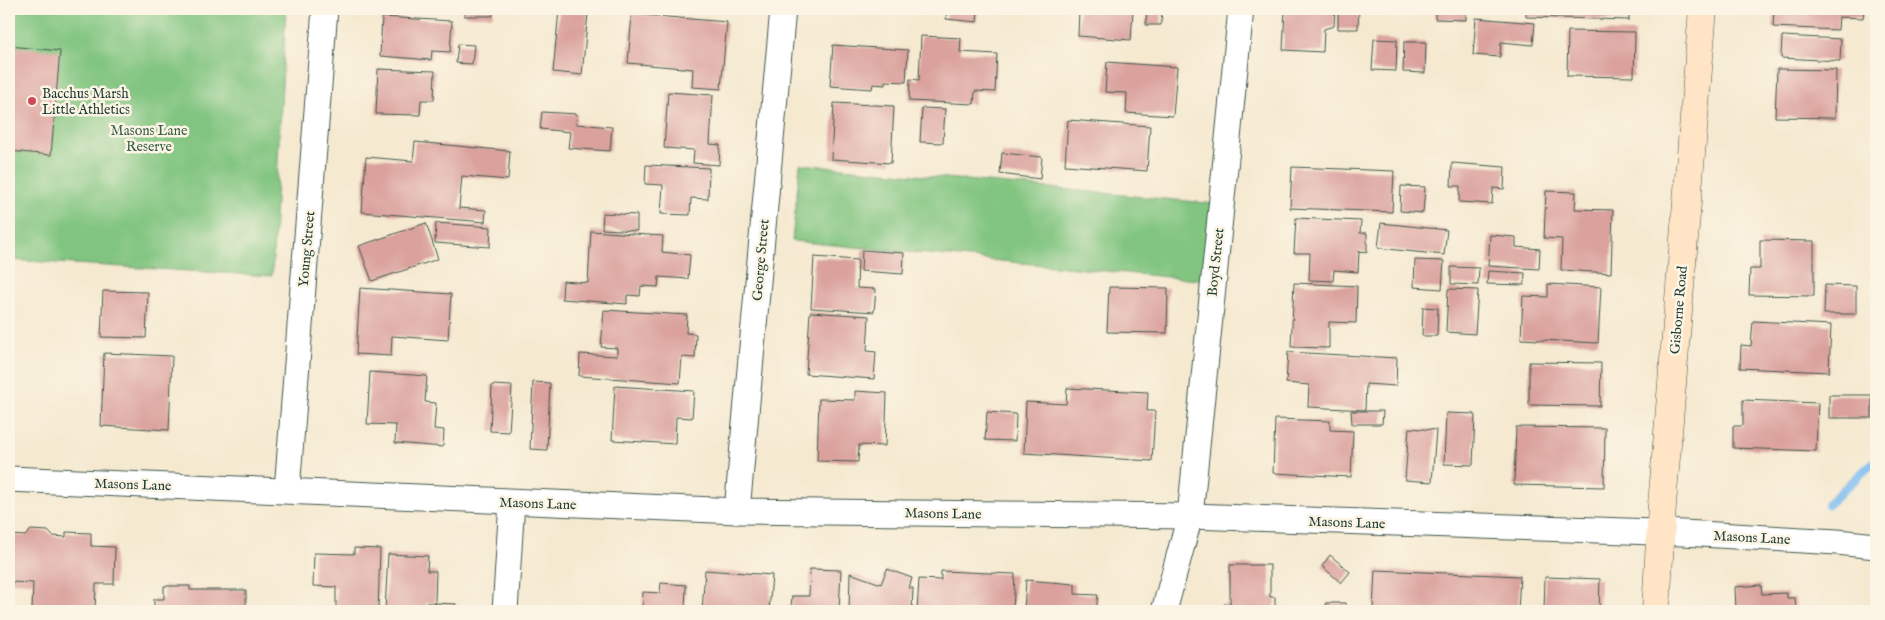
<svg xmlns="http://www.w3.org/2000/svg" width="1885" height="620" viewBox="0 0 1885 620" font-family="'IM FELL English',serif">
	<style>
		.green { fill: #81c580; stroke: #50815a }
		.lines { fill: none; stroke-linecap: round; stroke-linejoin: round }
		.stream { stroke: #7cbcf1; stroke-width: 9 }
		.building { fill: #daa19d }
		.minor-casing { stroke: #3f574b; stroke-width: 27 }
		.secondary-casing { stroke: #3f574b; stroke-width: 29 }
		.minor { stroke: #fff; stroke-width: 25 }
		.secondary { stroke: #ffe4c6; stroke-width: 28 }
		.poi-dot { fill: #d1495b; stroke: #fcf5e5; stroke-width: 2 }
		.labels { text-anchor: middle; stroke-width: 5; stroke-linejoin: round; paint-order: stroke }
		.poi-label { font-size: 14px; fill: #1f3d34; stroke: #fcf5e5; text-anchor: start }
		.park-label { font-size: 14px; fill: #385f47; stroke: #fcf5e5 }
		.street-label { font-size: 14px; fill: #1f3d34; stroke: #fcf5e5 }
	</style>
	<rect width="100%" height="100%" fill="#fcf5e5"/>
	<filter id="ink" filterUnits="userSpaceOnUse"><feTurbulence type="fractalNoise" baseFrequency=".02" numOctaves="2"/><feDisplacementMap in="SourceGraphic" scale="10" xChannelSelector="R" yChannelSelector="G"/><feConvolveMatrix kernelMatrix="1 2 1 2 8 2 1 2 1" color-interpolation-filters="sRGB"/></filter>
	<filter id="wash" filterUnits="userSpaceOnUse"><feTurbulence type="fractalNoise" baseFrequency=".0096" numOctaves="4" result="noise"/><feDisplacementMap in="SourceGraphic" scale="20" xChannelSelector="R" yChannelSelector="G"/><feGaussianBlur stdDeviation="1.12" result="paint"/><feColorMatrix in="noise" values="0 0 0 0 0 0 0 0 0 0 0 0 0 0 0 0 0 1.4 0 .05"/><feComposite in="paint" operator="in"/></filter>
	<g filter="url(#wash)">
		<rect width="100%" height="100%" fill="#f5e9d0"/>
		<g class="green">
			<path d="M9,9h277l-14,267 -263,-16z"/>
			<path d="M800,164l417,40 -7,77 -418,-40z"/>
		</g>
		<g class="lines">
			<path class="stream" d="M1828,504l48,-44"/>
		</g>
		<g id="blocks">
			<g class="building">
				<rect x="465" y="9" width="28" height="7"/>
				<path d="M947,9h31l-1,13 -31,-3z"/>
				<path d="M1079,9l54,2 -2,29 -53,-4z"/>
				<path d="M1147,9h15l-1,16h-15z"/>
				<path d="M1285,9h50l-1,17 -10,3 -1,23 -40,-2z"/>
				<path d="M1338,9h21l-1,20h-20z"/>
				<path d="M1435,9h31v11l-31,-1z"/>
				<path d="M1526,9h103v11l-103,-3z"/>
				<path d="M1774,9h90l-1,9 -24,-1 -1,13 -65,-3z"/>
				<path d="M559,10l29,3 -6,62 -29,-3z"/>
				<path d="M632,14l95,8 -6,67 -29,-2 1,-18 -65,-6z"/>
				<path d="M382,17l70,4 -2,31 -18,-1 -1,9 -51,-4z"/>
				<path d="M1476,18l59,5 -2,22 -32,-3 -1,15 -27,-2z"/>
				<path d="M1568,31l67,1 -1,45 -67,-1z"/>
				<path d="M921,36l40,2 -1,14 37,2 -2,38 -20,-1 -1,13 -65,-3 1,-22 9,1z"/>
				<path d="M1782,36l59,3 -1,22 -59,-3z"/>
				<path d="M1374,39l23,1 -1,31 -24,-1z"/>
				<path d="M1404,42h22l-1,31 -22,-1z"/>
				<path d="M458,44l16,1 -2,19 -16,-1z"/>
				<path d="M833,45l75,5 -2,32 -21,-1v4l-12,-1 -1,5 -42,-3z"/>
				<path d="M9,46l51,5 -9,104 -42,-4z"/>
				<path d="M1107,62l70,5 -4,49 -47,-3 1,-20 -22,-1z"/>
				<path d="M378,69l57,2 -1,29h-13l-1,15 -44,-1z"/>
				<path d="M1777,69l59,1 -1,48 -60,-1z"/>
				<path d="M668,92l45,3 -3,49 10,1 -1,20 -26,-2 1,-13 -30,-2z"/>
				<path d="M834,103l60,3 -3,57 -60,-4z"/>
				<path d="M922,108l23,1 -2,34 -23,-1z"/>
				<path d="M542,112l35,2 -1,10 36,3 -2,24 -42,-3 2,-16 -30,-3z"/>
				<path d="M1068,120l82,6 -3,45 -82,-6z"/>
				<path d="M415,142l95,9 -2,29 -46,-4 -3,32 27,2 -1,12 -123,-10 4,-55 47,4z"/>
				<path d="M1002,153l40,4 -2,22 -40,-5z"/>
				<path d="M1452,163l53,4 -1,22 -11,-1 -1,16 -33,-2 1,-16h-9z"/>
				<path d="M646,165l63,3 -1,31 -17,-1 -1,17 -29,-1 2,-29 -18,-1z"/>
				<path d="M1292,167l102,4 -2,41 -102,-4z"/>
				<path d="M1401,186l24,1 -2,26 -23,-2z"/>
				<path d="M1546,191l30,1 -1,17 38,1 -2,63 -50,-3 1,-31 -18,-1z"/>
				<path d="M603,213l34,2v16l-35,-2z"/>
				<path d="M1296,218l65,3 -1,12h7v19l-8,-1 -1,21 -24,-2 -1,11 -24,-1 1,-27h-16z"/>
				<path d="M426,223l12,36 -66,22 -13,-35z"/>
				<path d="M436,223l55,4 -1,20 -55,-4z"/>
				<path d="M1381,223l66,7 -3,25 -66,-7z"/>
				<path d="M591,231l72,5 -1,16 28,3 -2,24 -29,-2 -1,10 -17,-1 -1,10 -13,-1v9l-65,-5 1,-18 25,2z"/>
				<path d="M1490,235l26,2v10l24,2 -1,20 -51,-3z"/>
				<path d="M1760,240l54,1v55l-65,-1 1,-26h10z"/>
				<path d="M862,250l42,3 -1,21 -42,-3z"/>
				<path d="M814,257l44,3 -1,28 19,1 -2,23 -63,-4z"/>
				<path d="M1415,260l29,1 -2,28 -28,-2z"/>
				<path d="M1451,267l28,1 -1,17 -27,-1z"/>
				<path d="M1488,271l37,2 -1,12 -37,-1z"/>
				<path d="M1294,283l63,3 -1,37 -27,-1v26l-38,-1z"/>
				<path d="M1548,284l53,3 -3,56 -77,-4 2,-43 25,1z"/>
				<path d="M1825,285l31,1v28h-32z"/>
				<path d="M1109,287l59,1 -1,45 -60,-1z"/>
				<path d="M360,288l91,6 -3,46 -56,-4 -1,20 -35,-2z"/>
				<path d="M1448,289l30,1 -3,44 -29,-2z"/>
				<path d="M103,291l45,1 -2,46 -45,-1z"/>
				<path d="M1423,307l15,1 -1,28h-15z"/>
				<path d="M604,310l83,5 -1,18 10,1 -1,24 -13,-1 -2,26 -101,-7 1,-22 37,2v-8l-16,-1z"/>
				<path d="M810,312l59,4 -2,35 9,1 -2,27 -68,-5z"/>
				<path d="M1753,321l78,4 -2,47 -89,-4 1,-23 10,1z"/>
				<path d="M1288,352l109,6 -1,28 -30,-2 -1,26 -57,-3 1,-22 -23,-2z"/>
				<path d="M104,353l68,3 -3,74 -68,-4z"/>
				<path d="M1529,362l72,1 -1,43 -71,-1z"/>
				<path d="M370,372l57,4 -2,26 11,1 -2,26 10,1 -1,17 -48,-4 1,-18 -29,-1z"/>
				<path d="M533,382l17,1 -3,67 -17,-1z"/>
				<path d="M492,385l20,1 -3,46 -19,-1z"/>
				<path d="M615,386l79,5 -2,27 -16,-1 -1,27 -63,-4z"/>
				<path d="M1067,388l81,4 -1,19h8l-3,50 -128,-8 2,-51 40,2z"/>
				<path d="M855,391l32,2 -2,53 -26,-1 -1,17 -41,-1 2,-62 36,1z"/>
				<rect x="1829" y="395" width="43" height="23"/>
				<path d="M1743,400l75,3 -2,48 -83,-3v-22h10z"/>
				<path d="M1351,411h32l-1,13h-30z"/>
				<path d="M987,412l29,2 -1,27 -30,-1z"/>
				<path d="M1446,413l29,1 -2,51 -29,-1z"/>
				<path d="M1275,419l55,2v9l23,1 -2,46 -78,-4z"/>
				<path d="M1516,427l89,1 -1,59 -90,-2z"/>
				<path d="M1409,428l27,2 -4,52 -27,-2z"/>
				<path d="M31,530l17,1 5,5 13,1v-5l25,1v13l24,1 -1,37h-18l-1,27h-63l1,-28 -24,-1v-47l16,1z"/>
				<path d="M354,548l26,1 -2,62h-42v-24l-23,-1 1,-33 40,1z"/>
				<path d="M388,554l40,2 -1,15h9l-1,32h-9v8h-41z"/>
				<path d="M1330,555l20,17 -9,11 -19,-17z"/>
				<path d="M1230,565h40v32h5v14h-51v-7h6z"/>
				<path d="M810,569l31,1 -2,41h-53v-4h5l1,-11h17z"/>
				<path d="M887,569l25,9 -3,10h4l-1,23h-63l1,-38 31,11z"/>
				<path d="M705,570l67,5 -3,36h-67z"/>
				<path d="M1375,570l145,6 -2,35h-145z"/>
				<path d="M941,571l74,3 -2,37h-96l2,-32 22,1z"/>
				<path d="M1545,577l55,2 -1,32h-55z"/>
				<path d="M1026,580l49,4v10l23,1 -2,16h-72z"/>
				<path d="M661,583l25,2 -1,26h-43l1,-19 17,1z"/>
				<path d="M1761,585l1,9 25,-1v5h8l1,13h-60l-1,-24z"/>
				<path d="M164,586h26v4h56v21h-92v-12h10z"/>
				<path d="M435,603l21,1 -1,7h-21z"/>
				<path d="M1326,603h19l1,8h-20z"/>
			</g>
		</g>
	</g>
	<g filter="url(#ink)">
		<use href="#blocks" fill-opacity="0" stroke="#3f574b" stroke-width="1"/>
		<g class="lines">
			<defs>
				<g id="minor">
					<path d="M9,479l728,32 453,5 493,17 154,9 39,4"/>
					<path d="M287,490l38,-481"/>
					<path d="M737,511l46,-502"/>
					<path d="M505,611l7,-109"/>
					<path d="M1164,611l26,-95 51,-507"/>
				</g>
				<path id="secondary" d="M1656,611l6,-106 41,-496"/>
			</defs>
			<use href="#minor" class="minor-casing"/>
			<use href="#secondary" class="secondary-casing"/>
			<use href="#minor" class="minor"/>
			<use href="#secondary" class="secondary"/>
		</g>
	</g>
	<circle class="poi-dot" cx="32" cy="101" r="5"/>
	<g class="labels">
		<g class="poi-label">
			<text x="42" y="98">Bacchus Marsh<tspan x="42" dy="16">Little Athletics</tspan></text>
		</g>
		<g class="park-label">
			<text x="149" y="135">Masons Lane<tspan x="149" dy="16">Reserve</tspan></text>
		</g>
		<g class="street-label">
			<text transform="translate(306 249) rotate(-85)" y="5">Young Street</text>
			<text transform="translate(760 260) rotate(-85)" y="5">George Street</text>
			<text transform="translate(1215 262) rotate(-84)" y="5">Boyd Street</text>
			<text transform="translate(1678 310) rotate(-85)" y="5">Gisborne Road</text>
			<text transform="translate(133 484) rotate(2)" y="5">Masons Lane</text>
			<text transform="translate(538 503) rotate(2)" y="5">Masons Lane</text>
			<text transform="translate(943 513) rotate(1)" y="5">Masons Lane</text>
			<text transform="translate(1347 522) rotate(2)" y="5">Masons Lane</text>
			<text transform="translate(1752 537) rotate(3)" y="5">Masons Lane</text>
		</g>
	</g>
	<rect width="1885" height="620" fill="none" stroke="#fcf5e5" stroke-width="30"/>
</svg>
